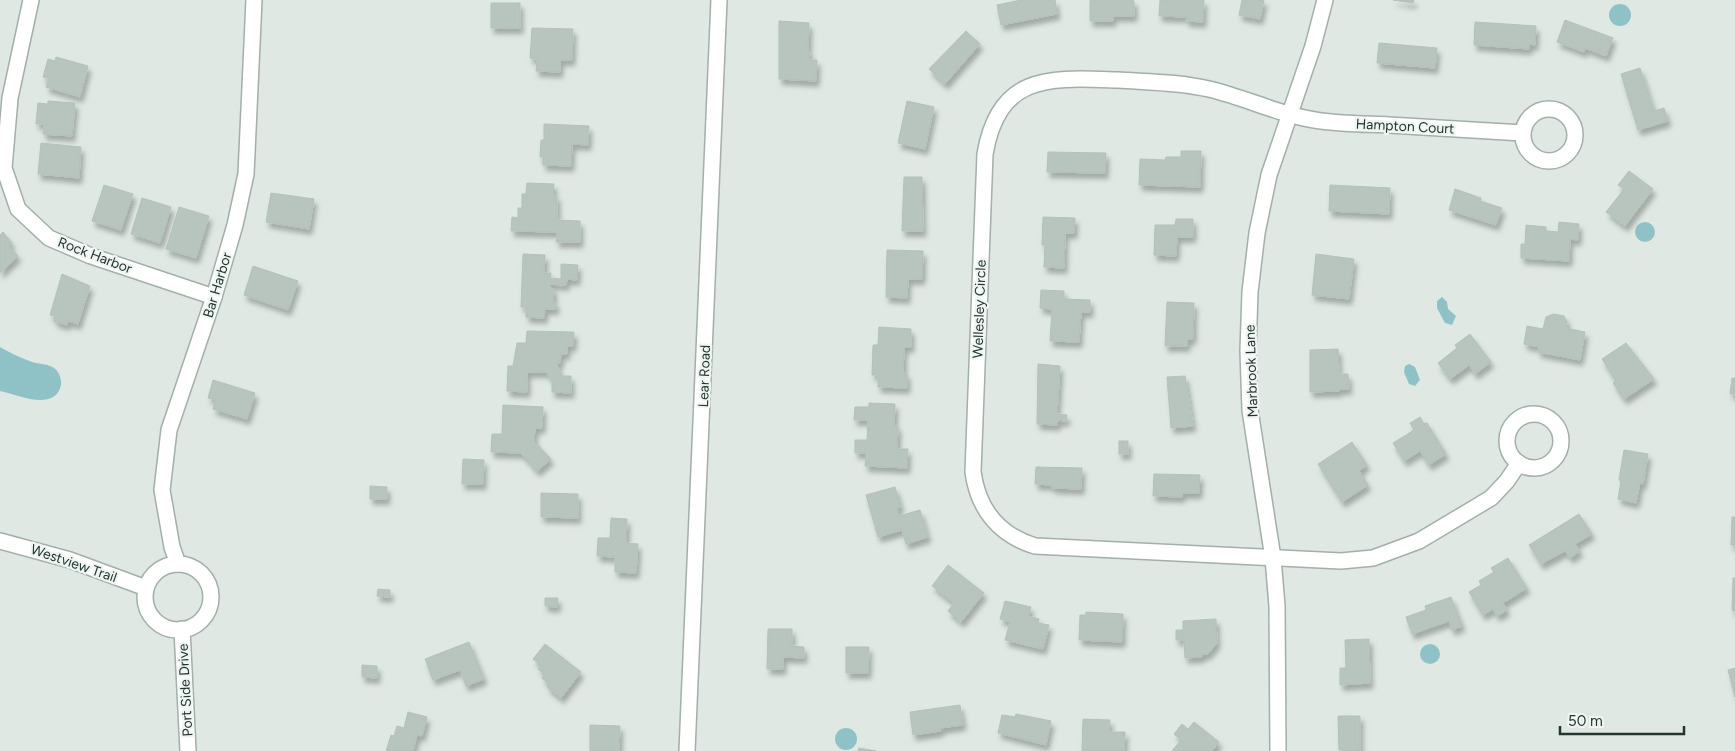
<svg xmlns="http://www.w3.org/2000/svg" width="1735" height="751" viewBox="0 0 1735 751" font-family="Figtree,sans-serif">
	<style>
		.water { fill: #8ec2c7 }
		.building { fill: #b8c5bf; stroke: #b3c1ba; filter: url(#shadow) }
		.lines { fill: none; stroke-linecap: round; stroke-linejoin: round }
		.minor-casing { stroke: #a3afa9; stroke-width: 18 }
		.tertiary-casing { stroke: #a3afa9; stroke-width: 18 }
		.minor { stroke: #fff; stroke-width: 15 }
		.tertiary { stroke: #fff; stroke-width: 15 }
		.labels { text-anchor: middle; stroke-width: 4.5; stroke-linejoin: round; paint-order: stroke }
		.street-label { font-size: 14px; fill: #22362f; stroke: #eff5f2 }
	</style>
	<defs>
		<filter id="shadow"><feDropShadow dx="3" dy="5.5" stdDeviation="2.5" flood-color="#0004"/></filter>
	</defs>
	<rect width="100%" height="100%" fill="#dfe8e3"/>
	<g class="water">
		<circle cx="1620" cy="15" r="11"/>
		<circle cx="1645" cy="232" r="10"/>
		<path d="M1442,297l5,5 1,7 8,7 -4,9 -7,-2 -8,-15v-7z"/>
		<path d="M0,347c10,6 21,11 32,15 6,2 17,2 22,6 5,3 8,12 7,17 -6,27 -43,10 -61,6z"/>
		<path d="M1409,364l6,3 5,13 -5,6 -6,-2 -5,-12 1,-6z"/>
		<circle cx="1430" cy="654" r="10"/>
		<circle cx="846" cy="739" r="11"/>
	</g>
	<g class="building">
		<path d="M1021,0h34l2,14 -56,11 -4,-20z"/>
		<path d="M1090,0h42l2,1v15h-21v5h-23z"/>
		<path d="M1160,0h44l-1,22 -17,-1 1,-4 -28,-1z"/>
		<path d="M1242,0h22l-4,19 -21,-4z"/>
		<path d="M1393,0h21l-1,3z"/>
		<rect x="491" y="3" width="29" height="25"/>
		<path d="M1565,20l48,18 -7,18 -21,-8 -1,4 -27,-10z"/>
		<path d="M779,21l30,2 -1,29h2l-1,8h8l-1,21 -37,-2z"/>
		<path d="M1475,22l61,4 -1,19 -6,-1v5l-55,-4z"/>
		<path d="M532,28l41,1 -1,31h-12v12l-24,-1 1,-12 -7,-1z"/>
		<path d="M966,31l14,13 -35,40 -16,-15z"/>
		<path d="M1379,43l58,5 -2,20 -58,-5z"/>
		<path d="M56,57l32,9 -8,31 -34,-10 3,-9 -6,-1 5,-18 7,2z"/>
		<path d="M1640,68l14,43 10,-3 4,13 -30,9 -17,-56z"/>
		<path d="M48,101l27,2 -3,33 -29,-2 1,-10h-8l2,-21 10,1z"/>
		<path d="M907,101l27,6 -9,42 -27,-6z"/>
		<path d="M544,124l45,2 -1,19 -16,-1 -1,22 -28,-1v-8h-3l1,-17h3z"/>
		<path d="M41,143l40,4 -2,31 -41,-4z"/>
		<path d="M1181,151h20l-1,36 -61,-2 1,-26 25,1 1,-3h15z"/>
		<path d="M1048,152l58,1 -1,20 -58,-1z"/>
		<path d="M1629,171l24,18 -28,37 -19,-14 18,-23 -6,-4z"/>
		<path d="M904,177h18l1,54h-21z"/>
		<path d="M527,183l27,1 -1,12h4v24l23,1v21h-24l1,-10 -46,-1 1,-14 6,1v-10h4v-14h4z"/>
		<path d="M104,185l29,9 -12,36 -29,-9z"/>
		<path d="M1330,185l60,3 -1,26 -60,-3z"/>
		<path d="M1455,189l26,9 -1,3 22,7 -6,17 -47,-15z"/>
		<path d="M271,193l43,6 -5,30 -43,-7z"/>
		<path d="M142,198l29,9 -11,36 -29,-9z"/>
		<path d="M179,207l30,9 -13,42 -30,-9z"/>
		<path d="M1043,217l32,1 -1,15h-9l-1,35 -20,-1 1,-22h-3z"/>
		<path d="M1176,219h17v18h-16l-1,19 -22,-1 1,-30h20z"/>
		<path d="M1559,222l20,2 -1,16 -8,-1 -1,22 -48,-3v-14h4l1,-19 20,2v4l12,1z"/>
		<path d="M3,232l9,11 -3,3 9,10 -18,17v-38z"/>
		<path d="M887,250l36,1 -1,28h-14l-1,19 -21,-1z"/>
		<path d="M523,254l22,1 -1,18h7l-1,5 11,1v-15l17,1 -1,15 -10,-1 -1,6 -16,-1v4l4,1 -1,14h3v6h-11l-1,9 -18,-1v-10h-5z"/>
		<path d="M1316,254l38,5 -5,40 -37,-4z"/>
		<path d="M253,266l45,15 -10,29 -44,-15z"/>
		<path d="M62,274l28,12 -12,38 -10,-3 -1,4 -13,-4 1,-5 -5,-1z"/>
		<path d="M1041,290l23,1v8l26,1v12h-9l-2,30 -29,-1 2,-32 -12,-1z"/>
		<path d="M1167,302l27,1 -1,36h-6v7h-22z"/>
		<path d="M1553,314l11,2 3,6 -1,6 19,4 -5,28 -42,-8 1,-5 -15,-3 3,-18 16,3 3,-12z"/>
		<path d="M879,327l32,2v18h-7l-1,26 4,1v14l-29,-1v-12h-6l1,-30h5z"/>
		<path d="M527,331l47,1 -1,14h-6v8h-6l-1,9h-4l6,13h9v17l-19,-1v-11l-6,-9h-19v20l-20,-1 1,-25h5l4,-23h9z"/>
		<path d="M1470,334l21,28 -16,12 -6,-9 -19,14 -12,-16 19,-15 -2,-3z"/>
		<path d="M1626,343l28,36 -30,20 -11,-16 3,-2 -14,-22z"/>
		<path d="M1338,349l1,25h9l1,15h-10v2l-29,1v-42z"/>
		<path d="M1038,364l22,2 -3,48 10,1 -1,6 -8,-1 -1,5 -20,-1z"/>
		<path d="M1185,376l8,50 -22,2 -4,-51z"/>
		<path d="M1732,378h3v16h-5z"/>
		<path d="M213,380l42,13 -8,26 -34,-10 3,-9 -8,-2z"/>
		<path d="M869,403l26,1 -1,22h4l-1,23h11l-1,19 -42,-2 1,-13h-11v-13h12l1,-20h-14l1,-13h14z"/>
		<path d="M503,405l40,2 -1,21h-7l-1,13 17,18 -14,12 -16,-18 -30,-1 1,-18h10z"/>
		<path d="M1420,417l4,7 3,-1 19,31 -17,11 -9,-14 -16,10 -11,-18 21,-13 -4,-7z"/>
		<rect x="1119" y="441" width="9" height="13"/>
		<path d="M1352,442l15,23 -8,6 9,14 -26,17 -24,-38z"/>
		<path d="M1624,450l24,4 -5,30 -3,-1 -4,20 -18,-4 3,-18 -2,-1z"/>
		<path d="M463,459l21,1 -1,24h-21z"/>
		<path d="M1036,467l46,1 -1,21 -29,-1v-3l-17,-1z"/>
		<path d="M1154,474l46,1 -1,18h-17v4l-29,-1z"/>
		<path d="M370,486l17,1v12h-17z"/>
		<path d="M895,487l6,20 -4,1 2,8 21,-6 8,27 -22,7 -4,-14 -24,7 -12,-42z"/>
		<path d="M541,493l37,1v24l-37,-1z"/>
		<path d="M1579,514l13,20 -17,10 5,7 -10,7 -5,-7 -24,13 -12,-19z"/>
		<path d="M1732,517h3v28h-4z"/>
		<path d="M611,518l16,1 -1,24 12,1 -2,29 -21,-1v-15l-18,-1 1,-18h12z"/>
		<path d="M1508,558l19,30 -24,15 4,7 -10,6 -4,-7 -10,6 -14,-23 12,-7 -2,-4 15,-9 -3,-4z"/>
		<path d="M948,565l36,28 -23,29 -13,-11 6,-8 -22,-17z"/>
		<path d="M1733,578h2v33l-3,-1z"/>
		<path d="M378,589l12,1v7l-13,-1z"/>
		<path d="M1451,597l11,29 -10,4 -3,-9 -37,13 -6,-17 20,-7 -1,-4z"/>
		<path d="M545,598h13l-1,9 -12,-1z"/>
		<path d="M1005,601l26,6 -3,9 11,3 -1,4 11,2 -6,24 -38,-9 5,-18 -10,-3z"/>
		<path d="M1086,612l37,2 -1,28 -43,-2 1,-25h6z"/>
		<path d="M1216,619l1,24 -9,11h-6v3l-17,1 -1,-18h-8v-10h7v-9z"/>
		<path d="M768,629h24v17l12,1v11l-21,-1v12h-16z"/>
		<path d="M1369,639l1,44 -30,2v-17h6l-1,-28z"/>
		<path d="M469,642l15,37 -18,7 -6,-16 -27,10 -8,-21z"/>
		<path d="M545,644l36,28 -20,26 -14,-11 2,-3 -7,-6 3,-4 -7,-5 3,-4 -8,-6z"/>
		<path d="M846,647h23l-1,26h-22z"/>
		<path d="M362,665l15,1v12l-15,-1z"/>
		<path d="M1735,668v29l-7,-27z"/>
		<path d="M960,705l3,20 -23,3 1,3 -28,4 -3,-23z"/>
		<path d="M408,712l19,5 -5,19 -5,-1 -4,16h-27l5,-16 3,1 3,-10 7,2z"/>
		<path d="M1016,714l35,7 -5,24 -48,-12 4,-18 13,2z"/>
		<path d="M1338,716h22v35l-21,-1z"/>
		<path d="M1083,719l27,1 -1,12h16l-1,19h-42z"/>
		<path d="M1194,722l25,20 -7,9h-40l9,-11 -7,-6 8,-10 6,5z"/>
		<path d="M590,725l30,1 -1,25h-29z"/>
		<path d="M859,748l17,3h-18z"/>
	</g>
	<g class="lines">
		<defs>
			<g id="minor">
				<path d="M31,0l-21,98 -6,70 14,41 31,29 42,18 123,41"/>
				<circle cx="1549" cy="135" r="26"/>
				<circle cx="1534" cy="441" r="27"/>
				<path d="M1519,463l-12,18 -16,17 -72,43 -46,17 -32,3 -306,-15c-36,-11 -57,-37 -62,-74l12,-318c14,-82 67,-76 133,-74 30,2 61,2 91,9 38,9 73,27 112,32 23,3 46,3 68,4 45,3 89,5 133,8"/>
				<path d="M0,541l70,19 76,28"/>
				<path d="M178,564l-6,-17 -10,-57 7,-60 45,-133 21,-72 11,-51 8,-174"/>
				<circle cx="178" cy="597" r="33"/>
				<path d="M182,629l6,122"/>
				<path d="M1278,751l-1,-145 -4,-48 -23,-148 -2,-59 2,-59 7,-59 12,-58 44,-129 12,-46"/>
			</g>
			<path id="tertiary" d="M687,751l32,-751"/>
		</defs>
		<use href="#minor" class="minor-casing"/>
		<use href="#tertiary" class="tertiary-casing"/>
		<use href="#minor" class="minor"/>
		<use href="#tertiary" class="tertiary"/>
	</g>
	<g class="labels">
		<g class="street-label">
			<text transform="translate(1405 126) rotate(3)" y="5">Hampton Court</text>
			<text transform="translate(95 255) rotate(21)" y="5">Rock Harbor</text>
			<text transform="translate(217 285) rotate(-73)" y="5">Bar Harbor</text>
			<text transform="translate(979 309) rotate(-88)" y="5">Wellesley Circle</text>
			<text transform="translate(1251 371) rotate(-92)" y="5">Marbrook Lane</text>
			<text transform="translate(704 376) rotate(-88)" y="5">Lear Road</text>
			<text transform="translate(74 563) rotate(19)" y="5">Westview Trail</text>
			<text transform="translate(185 690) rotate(-93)" y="5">Port Side Drive</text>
		</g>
	</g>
	<path d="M1560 726v8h124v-8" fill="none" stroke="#22362f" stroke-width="2.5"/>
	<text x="1568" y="726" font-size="15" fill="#22362f" stroke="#eff5f2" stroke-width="4" paint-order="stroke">50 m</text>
</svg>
